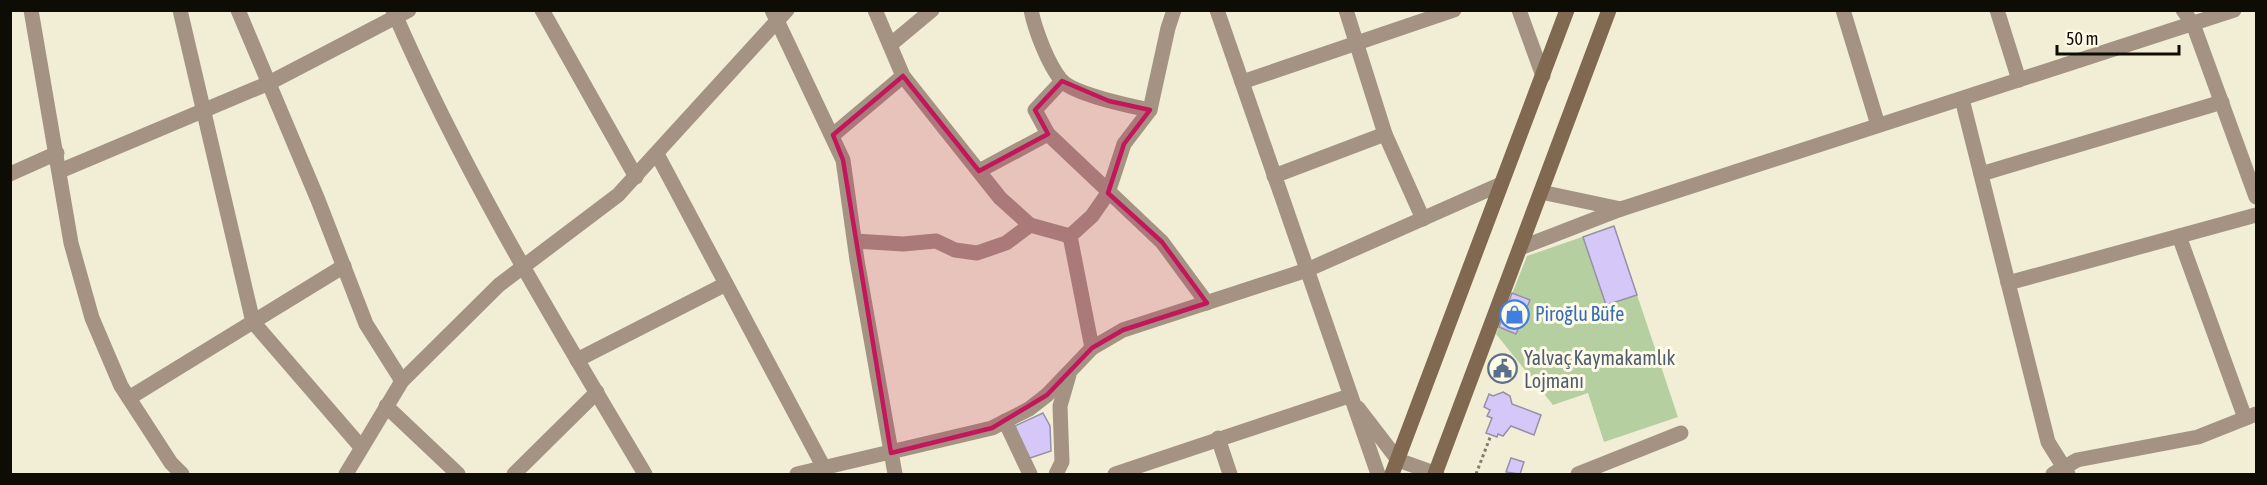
<svg xmlns="http://www.w3.org/2000/svg" width="2267" height="485" viewBox="0 0 2267 485" font-family="'Asap Condensed',sans-serif">
	<style>
		.green { fill: #b6cfa1 }
		.building { fill: #d5c8f9; stroke: #9691a7; stroke-width: 1.5 }
		.lines { fill: none; stroke-linecap: round; stroke-linejoin: round }
		.path { stroke: #807d6d; stroke-width: 3; stroke-dasharray: 3 3; stroke-linecap: butt }
		.minor { stroke: #a49383; stroke-width: 15 }
		.tertiary { stroke: #a49383; stroke-width: 15 }
		.secondary { stroke: #816851; stroke-width: 15 }
		.marked { fill: #c2185b; fill-opacity: 0.2; stroke: #c2185b; stroke-width: 4.5; stroke-linejoin: round }
		.labels { text-anchor: middle; stroke-width: 6; stroke-linejoin: round; paint-order: stroke }
		.shop-label { font-size: 20px; fill: #366cbe; stroke: #fffbe7; text-anchor: start }
		.service-label { font-size: 20px; fill: #4e5e75; stroke: #fffbe7; text-anchor: start }
	</style>
	<rect width="100%" height="100%" fill="#f2eed5"/>
	<path class="green" d="M1614,226l64,191 -74,25 -16,-49 -35,12 -57,-71 31,-78z"/>
	<g class="building">
		<path d="M1614,226l23,69 -31,10 -23,-68z"/>
		<path d="M1512,293l18,7 -14,34 -17,-7z"/>
		<path d="M1503,392l7,4 2,8 29,11 -7,20 -23,-9 -8,10 -5,-2 -1,3 -11,-4 6,-15 -5,-2 3,-6 -6,-3 5,-13 4,2z"/>
		<path d="M1043,413l7,13 1,25 -24,8 -12,-33z"/>
		<path d="M1511,458l13,4 -4,12 -14,-2z"/>
	</g>
	<g class="lines">
		<path class="path" d="M1476,474l15,-39"/>
		<g class="minor">
			<path d="M31,10l40,233 21,75 29,68 50,77 11,11"/>
			<path d="M180,10l73,312 108,125"/>
			<path d="M238,10l80,190 48,124 36,57"/>
			<path d="M393,10c70,162 162,313 252,464"/>
			<path d="M542,10l94,167"/>
			<path d="M772,10l71,150 14,100 38,214"/>
			<path d="M875,10l28,66 97,122 30,27 40,11"/>
			<path d="M1031,10c4,20 17,54 30,70 12,14 69,26 89,30"/>
			<path d="M1346,10l39,124 38,85"/>
			<path d="M1519,10l24,66"/>
			<path d="M1843,10l35,115"/>
			<path d="M1997,10l22,70"/>
			<path d="M2183,10l10,14 63,173"/>
			<path d="M890,45l42,-35"/>
			<path d="M1062,81l-27,29 13,24 114,108 45,61"/>
			<path d="M1242,82l212,-72"/>
			<path d="M1962,99l86,343 20,32"/>
			<path d="M833,135l70,-59"/>
			<path d="M657,154l166,312"/>
			<path d="M60,171l209,-88 140,-73"/>
			<path d="M979,171l69,-37"/>
			<path d="M10,174l47,-21"/>
			<path d="M1981,174l241,-72"/>
			<path d="M1274,176l111,-42"/>
			<path d="M1621,209l613,-199"/>
			<path d="M2179,236l66,182"/>
			<path d="M855,241l48,3 33,-3 19,9 22,3 29,-10 24,-18"/>
			<path d="M1520,248l101,-39 -80,-17"/>
			<path d="M2008,283l248,-68"/>
			<path d="M1092,348l-22,-112 22,-20 16,-23 16,-49 26,-34 18,-82 6,-18"/>
			<path d="M577,360l149,-76"/>
			<path d="M129,398l215,-132"/>
			<path d="M386,406l72,68"/>
			<path d="M1005,421l25,53"/>
			<path d="M1218,438l12,36"/>
			<path d="M346,474l56,-93 97,-96 119,-90 169,-185"/>
			<path d="M514,474l83,-82"/>
			<path d="M797,474l195,-46 37,-19 18,-14 45,-47 31,-18 184,-60 194,-86"/>
			<path d="M1056,474l6,-12 -2,-56 9,-31"/>
			<path d="M1115,474l234,-78"/>
			<path d="M1578,474l103,-41"/>
		</g>
		<g class="tertiary">
			<path d="M1217,10l161,464"/>
			<path d="M1358,408l40,52 39,14"/>
			<path d="M2053,474l24,-14 121,-23 58,-23"/>
		</g>
		<g class="secondary">
			<path d="M1392,474l175,-464"/>
			<path d="M1435,474l174,-464"/>
		</g>
	</g>
	<path class="marked" d="M903,76l76,95 69,-37 -13,-24 27,-29 47,20 41,9 -26,34 -16,49 54,49 45,61 -84,27 -31,18 -45,47 -55,33 -101,25 -48,-293 -10,-25z"/>
	<defs>
		<symbol id="shop-ring" viewBox="-11 -11 22 22"><circle r="9.5" fill="#fffbe7" stroke="#3f7fe0" stroke-width="1.5"/><path d="M-5-2.5h2.3a2.7 3.5 0 0 1 5.4 0H5L5.5 6h-11ZM-1.5-2.5h3a1.5 2.3 0 0 0-3 0Z" fill="#3f7fe0"/></symbol>
		<symbol id="civic-ring" viewBox="-11 -11 22 22"><circle r="9.5" fill="#fffbe7" stroke="#5c6f8a" stroke-width="1.5"/><path d="M-.6-6.5H3V-4.5H.6V-3L4-1V1h2V6H-6V1h2V-1L-.6-3ZM-1.2 2.5V6h2.4V2.5Z" fill="#5c6f8a"/></symbol>
	</defs>
	<g fill-rule="evenodd">
		<use href="#shop-ring" x="1498" y="298" width="33" height="33"/>
		<use href="#civic-ring" x="1486" y="352" width="33" height="33"/>
	</g>
	<g class="labels">
		<g class="shop-label">
			<text x="1535" y="321">Piroğlu Büfe</text>
		</g>
		<g class="service-label">
			<text x="1524" y="365">Yalvaç Kaymakamlık<tspan x="1524" dy="23">Lojmanı</tspan></text>
		</g>
	</g>
	<rect width="2267" height="485" fill="none" stroke="#0e0d05" stroke-width="24"/>
	<path d="M2057 45v9h122v-9" fill="none" stroke="#0e0d05" stroke-width="3"/>
	<text x="2066" y="45" font-size="18" fill="#0e0d05" stroke="#fffbe7" stroke-width="4.5" paint-order="stroke">50 m</text>
</svg>
